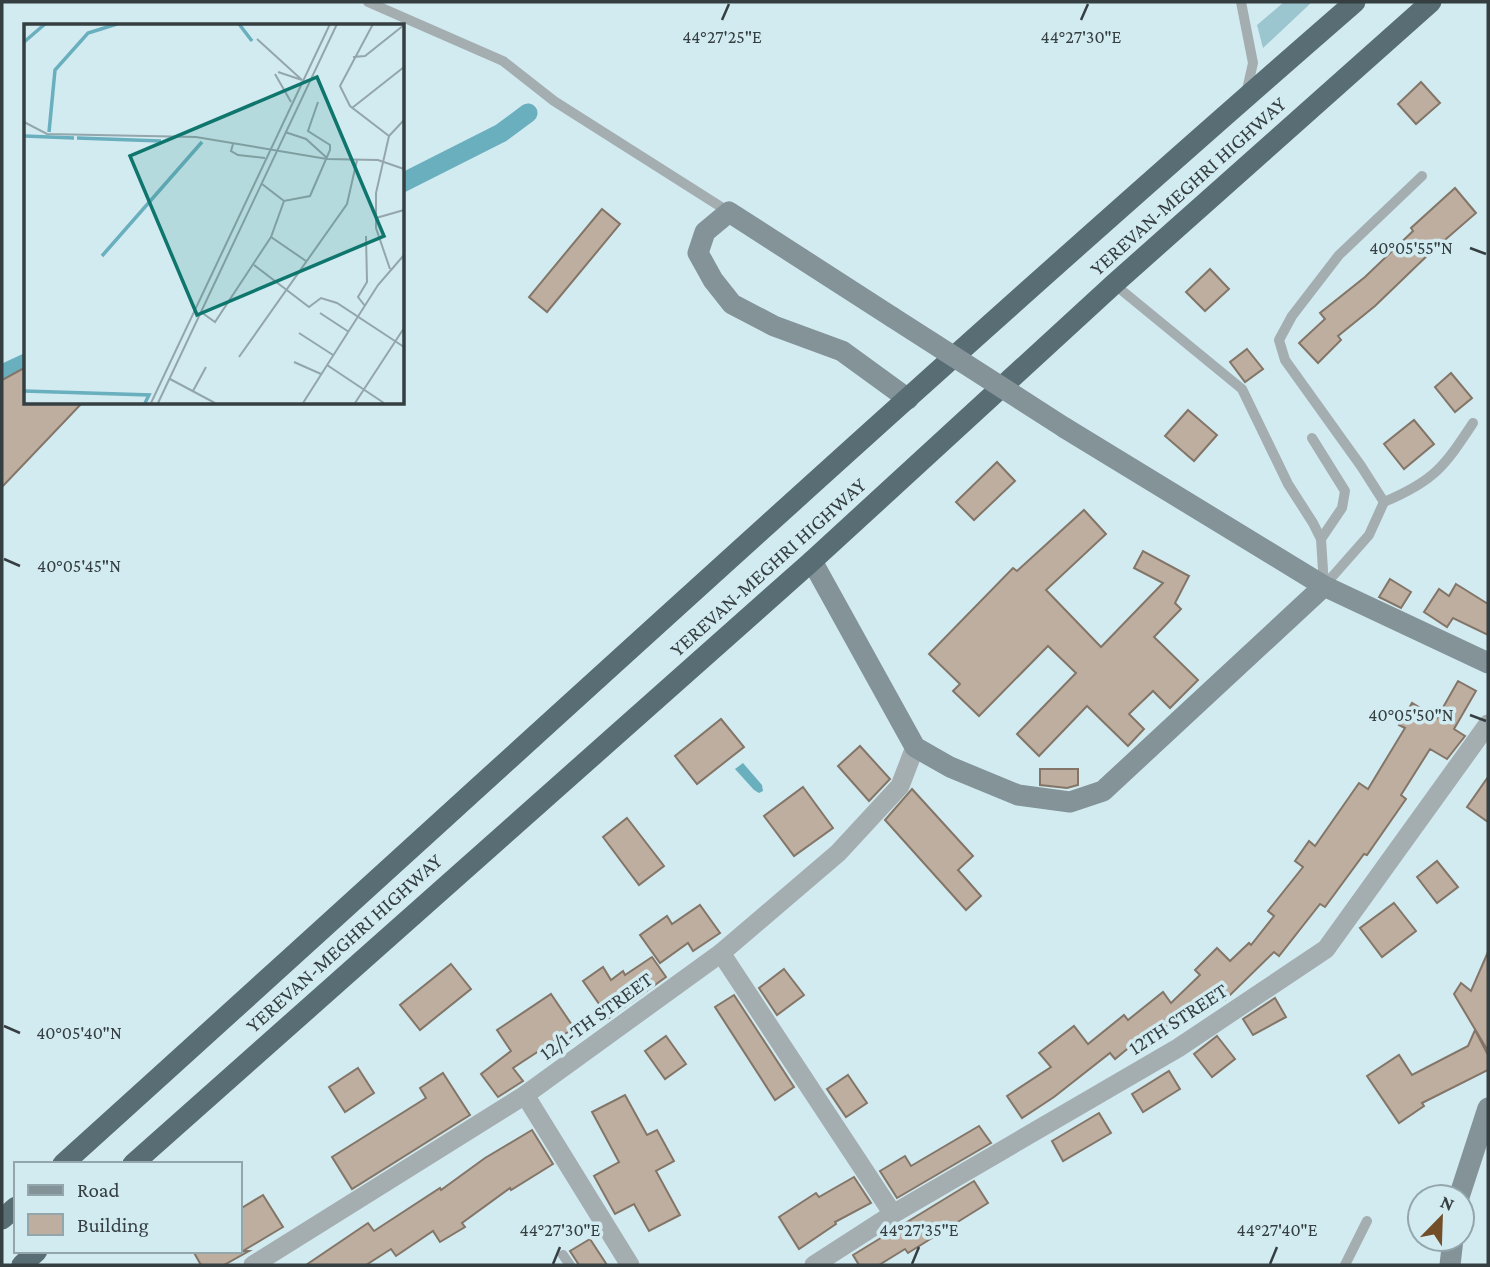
<svg xmlns="http://www.w3.org/2000/svg" width="1490" height="1267" viewBox="0 0 1490 1267" font-family="'Crimson Pro',serif">
	<style>
		.green { fill: #9bc6d0 }
		.water { fill: #6aafbe }
		.lines { fill: none; stroke-linecap: round; stroke-linejoin: round }
		.canal { stroke: #6aafbe; stroke-width: 19 }
		.building { fill: #bdae9f; stroke: #837567; stroke-width: 2 }
		.lane { stroke: #a4aeb1; stroke-width: 10 }
		.street { stroke: #a4aeb1; stroke-width: 19 }
		.secondary { stroke: #839397; stroke-width: 21 }
		.highway { stroke: #586e74; stroke-width: 21 }
		.secondary-bridge { stroke: #839397; stroke-width: 21 }
		.ticks { fill: none; stroke: #353f41; stroke-width: 2.5 }
		.labels { text-anchor: middle; stroke-width: 7; stroke-linejoin: round; paint-order: stroke }
		.street-label { font-size: 21px; fill: #353f41; stroke: #d2ebf1 }
		.inset-river { fill: none; stroke: #6aafbe; stroke-width: 3.5 }
		.inset-road { fill: none; stroke: #93a6ab; stroke-width: 2 }
		.view { fill: #0f766e; fill-opacity: 0.15; stroke: #0f766e; stroke-width: 3.5 }
		.inset-edge { fill: none; stroke: #353f41; stroke-width: 3.5 }
		.ticks-label { font-size: 18px; text-anchor: middle; fill: #353f41; stroke: #d2ebf1; stroke-width: 7; stroke-linejoin: round; paint-order: stroke }
	</style>
	<rect width="100%" height="100%" fill="#d2ebf1"/>
	<path class="green" d="M1284,2h28l-49,46 -6,-23z"/>
	<path class="water" d="M743,763l19,22 1,6 -4,2 -5,-3 -19,-21z"/>
	<g class="lines">
		<g class="canal">
			<path d="M402,183l99,-50 27,-20"/>
			<path d="M2,374l24,-11"/>
		</g>
	</g>
	<g class="building">
		<path d="M1421,82l19,21 -24,21 -18,-20z"/>
		<path d="M1455,188l21,25 -45,39 -56,54 -37,30 3,4 -23,23 -19,-20 26,-24 -5,-6 45,-36 48,-46 -2,-3z"/>
		<path d="M602,209l18,15 -73,88 -18,-15z"/>
		<path d="M1210,269l19,20 -24,22 -19,-19z"/>
		<path d="M1247,349l16,20 -18,13 -15,-20z"/>
		<path d="M26,367v35h57l-81,85v-107z"/>
		<path d="M1451,373l21,25 -17,14 -20,-25z"/>
		<path d="M1188,410l29,25 -23,26 -29,-25z"/>
		<path d="M1414,420l20,24 -30,25 -20,-25z"/>
		<path d="M997,462l18,19 -41,39 -18,-18z"/>
		<path d="M1084,510l22,24 -60,56 55,57 62,-64 -29,-15 9,-17 46,25 -14,27 6,6 -27,28 44,43 -28,28 -17,-17 -24,23 15,15 -16,17 -41,-40 -48,50 -22,-22 59,-61 -28,-27 -69,70 -26,-25 7,-7 -31,-30 84,-86 4,3z"/>
		<path d="M1390,579l21,13 -10,16 -22,-11z"/>
		<path d="M1456,584l32,20v31l-35,-17 -6,9 -23,-15 15,-23 10,7z"/>
		<path d="M1458,681l18,10 -22,38 11,7 -18,23 -17,-10 -29,46 5,4 -39,56 -3,-1 -39,53 -5,-3 -41,52 -5,-4 -49,48 -7,-6 -23,22 -7,-8 -35,29 -4,-6 -34,28 -5,-6 -56,44 -32,21 -15,-22 44,-29 -12,-14 35,-27 14,18 36,-29 4,5 35,-28 8,11 29,-28 -5,-5 22,-22 13,13 19,-18 2,2 23,-29 -6,-5 35,-44 -8,-6 14,-20 6,5 44,-63 9,6 37,-61 -6,-3 13,-22 25,15z"/>
		<path d="M721,719l23,28 -47,37 -22,-28z"/>
		<path d="M860,746l30,33 -21,22 -31,-35z"/>
		<path d="M1040,769h38v16l-11,3 -27,-3z"/>
		<path d="M1488,777v45l-21,-15z"/>
		<path d="M803,787l30,41 -39,28 -30,-40z"/>
		<path d="M912,789l61,67 -15,14 23,26 -15,14 -81,-90z"/>
		<path d="M627,818l37,48 -25,19 -36,-48z"/>
		<path d="M1437,861l21,26 -21,16 -20,-26z"/>
		<path d="M1394,903l22,28 -34,26 -22,-29z"/>
		<path d="M700,905l20,28 -27,18 -5,-8 -28,20 -20,-28 27,-19 5,8z"/>
		<path d="M1488,952v99l-34,-57 7,-11 10,8z"/>
		<path d="M652,957l14,20 -57,41 -26,-37 20,-14 8,13 12,-9 2,4z"/>
		<path d="M451,964l20,25 -51,41 -20,-25z"/>
		<path d="M784,969l20,26 -27,20 -18,-27z"/>
		<path d="M551,994l23,34 -61,40 10,13 -25,16 -17,-23 30,-23 -14,-21z"/>
		<path d="M734,995l60,92 -19,13 -60,-93z"/>
		<path d="M1275,998l11,19 -33,18 -10,-16z"/>
		<path d="M1475,1030l13,25v15l-66,33 2,3 -25,17 -32,-47 32,-21 13,20 56,-29z"/>
		<path d="M666,1036l20,28 -21,15 -20,-28z"/>
		<path d="M1217,1036l18,23 -23,18 -18,-23z"/>
		<path d="M358,1068l16,25 -29,19 -16,-25z"/>
		<path d="M1169,1071l11,18 -37,23 -11,-18z"/>
		<path d="M443,1073l27,42 -118,74 -20,-32 94,-59 -6,-10z"/>
		<path d="M848,1075l19,28 -21,14 -19,-28z"/>
		<path d="M625,1095l22,40 10,-5 17,31 -18,10 24,44 -31,16 -15,-27 -19,10 -21,-38 25,-14 -27,-50z"/>
		<path d="M1099,1113l12,20 -48,28 -11,-20z"/>
		<path d="M979,1126l12,17 -94,55 -17,-27 25,-15 6,10z"/>
		<path d="M532,1130l21,34 -42,26 -1,-2 -48,35 3,4 -25,15 -7,-11 -37,25 -5,-7 -25,16h-60l62,-42 6,8 66,-43 1,2 44,-32z"/>
		<path d="M854,1177l17,26 -36,19 1,2 -37,25 -20,-32 37,-24 3,4z"/>
		<path d="M974,1181l14,22 -80,50 -3,-4 -26,16h-20l-6,-10z"/>
		<path d="M263,1195l20,32 -40,24h6l-25,14h-23l-8,-14h47v-42z"/>
		<path d="M590,1239l17,26h-28l-9,-14z"/>
	</g>
	<g class="lines">
		<g class="lane">
			<path d="M368,2l135,59 51,40 175,111"/>
			<path d="M1241,2l12,61 -7,31"/>
			<path d="M1114,284l128,105 46,95 25,39 8,16 3,47"/>
			<path d="M1312,438l33,53 -3,17 -21,31"/>
			<path d="M1384,502c50,-21 60,-35 89,-79"/>
			<path d="M1324,586l45,-51 15,-33 -23,-36 -76,-106 -6,-20 13,-24 47,-61 83,-79"/>
			<path d="M563,1255l7,10"/>
			<path d="M1345,1265l22,-44"/>
		</g>
		<g class="street">
			<path d="M721,953l172,261"/>
			<path d="M525,1095l105,170"/>
			<path d="M253,1265l272,-170 196,-142 117,-100 62,-67 15,-39"/>
			<path d="M814,1265l79,-51 285,-166 148,-99 162,-225"/>
		</g>
		<g class="secondary">
			<path d="M892,317l-163,-105 -24,20 -7,21 15,27 19,24 42,22 68,25 66,48"/>
			<path d="M1065,428l259,158 164,77"/>
			<path d="M812,561l103,186 35,20 68,28 52,7 33,-11 221,-205"/>
			<path d="M1459,1197l29,-89"/>
			<path d="M1450,1265l3,-26"/>
		</g>
		<g class="highway">
			<path d="M63,1164c430,-388 855,-782 1292,-1162"/>
			<path d="M133,1164l679,-603 302,-277 317,-282"/>
			<path d="M2,1219l14,-12"/>
			<path d="M22,1265l15,-14"/>
		</g>
		<path class="secondary-bridge" d="M892,317l173,111"/>
	</g>
	<path class="ticks" d="M722,20l7,-16M1081,20l7,-16M1470,248l16,6M4,559l16,7M1470,715l16,6M4,1026l16,7M553,1264l7,-17M912,1264l7,-17M1270,1264l7,-17"/>
	<g class="labels">
		<g class="street-label">
			<text transform="translate(1188 186) rotate(-42)" y="7">YEREVAN-MEGHRI HIGHWAY</text>
			<text transform="translate(768 567) rotate(-42)" y="7">YEREVAN-MEGHRI HIGHWAY</text>
			<text transform="translate(344 943) rotate(-42)" y="7">YEREVAN-MEGHRI HIGHWAY</text>
			<text transform="translate(596 1016) rotate(-36)" y="7">12/1-TH STREET</text>
			<text transform="translate(1178 1019) rotate(-33)" y="7">12TH STREET</text>
		</g>
	</g>
	<g transform="translate(24 24)">
		<rect width="380" height="380" fill="#d2ebf1"/>
		<path class="inset-river" d="M215,0l13,17M0,18l21,-18M25,108l6,-62 33,-37 29,-9M0,112l50,2M53,114l84,3M78,232l100,-114M0,367l125,4 -4,8"/>
		<path class="inset-road" d="M349,0l-33,62 10,20 39,30M233,15l45,41M329,33l12,-1 39,-31M254,48l24,8M251,50l16,28M328,84l52,-41M0,98l23,12 149,3 131,22 51,1 26,9M261,108l21,7 21,19M209,120l-2,7 7,4 27,3M238,160l22,17 26,-5 20,-46v-5l-22,-14 10,-29M352,194l28,-8M247,213l35,24M230,241l55,42 12,-9 16,5 67,44M366,245l-14,-41v-35l13,-57 15,-16M341,282l-7,-9 9,-15 -1,-46M177,288l14,10 56,-85 13,-36M296,289l29,19M275,309l34,22M215,333l108,-153 10,-44M270,338l27,12M303,341l57,38M146,355l45,24M169,367l13,-24M127,379l179,-379M134,379l179,-379M279,379l75,-118 26,-30M331,379l49,-75"/>
		<path class="view" d="M293,53l67,159 -187,79 -67,-159z"/>
		<rect width="380" height="380" class="inset-edge"/>
	</g>
	<g class="ticks-label">
		<text x="722" y="43">44°27'25"E</text>
		<text x="1081" y="43">44°27'30"E</text>
		<text x="1411" y="254">40°05'55"N</text>
		<text x="79" y="572">40°05'45"N</text>
		<text x="1411" y="721">40°05'50"N</text>
		<text x="79" y="1039">40°05'40"N</text>
		<text x="560" y="1236">44°27'30"E</text>
		<text x="919" y="1236">44°27'35"E</text>
		<text x="1277" y="1236">44°27'40"E</text>
	</g>
	<rect width="1490" height="1267" fill="none" stroke="#353f41" stroke-width="7"/>
	<rect x="14" y="1162" width="228" height="91" fill="#d2ebf1" stroke="#93a6ab" stroke-width="2"/>
	<rect x="28" y="1185" width="35" height="10" fill="#839397" stroke="#93a6ab" stroke-width="2"/>
	<text x="77" y="1197" font-size="21" fill="#353f41">Road</text>
	<rect x="28" y="1214" width="35" height="21" fill="#bdae9f" stroke="#93a6ab" stroke-width="2"/>
	<text x="77" y="1232" font-size="21" fill="#353f41">Building</text>
	<g transform="translate(1441 1218) rotate(23)"><circle r="33" fill="#d2ebf1" stroke="#93a6ab" stroke-width="2"/>
	<path d="M0-5L12 26L0 18L-12 26Z" fill="#724f28"/>
	<text y="-10" font-size="19" font-weight="bold" text-anchor="middle" fill="#353f41">N</text>
	</g>
</svg>
